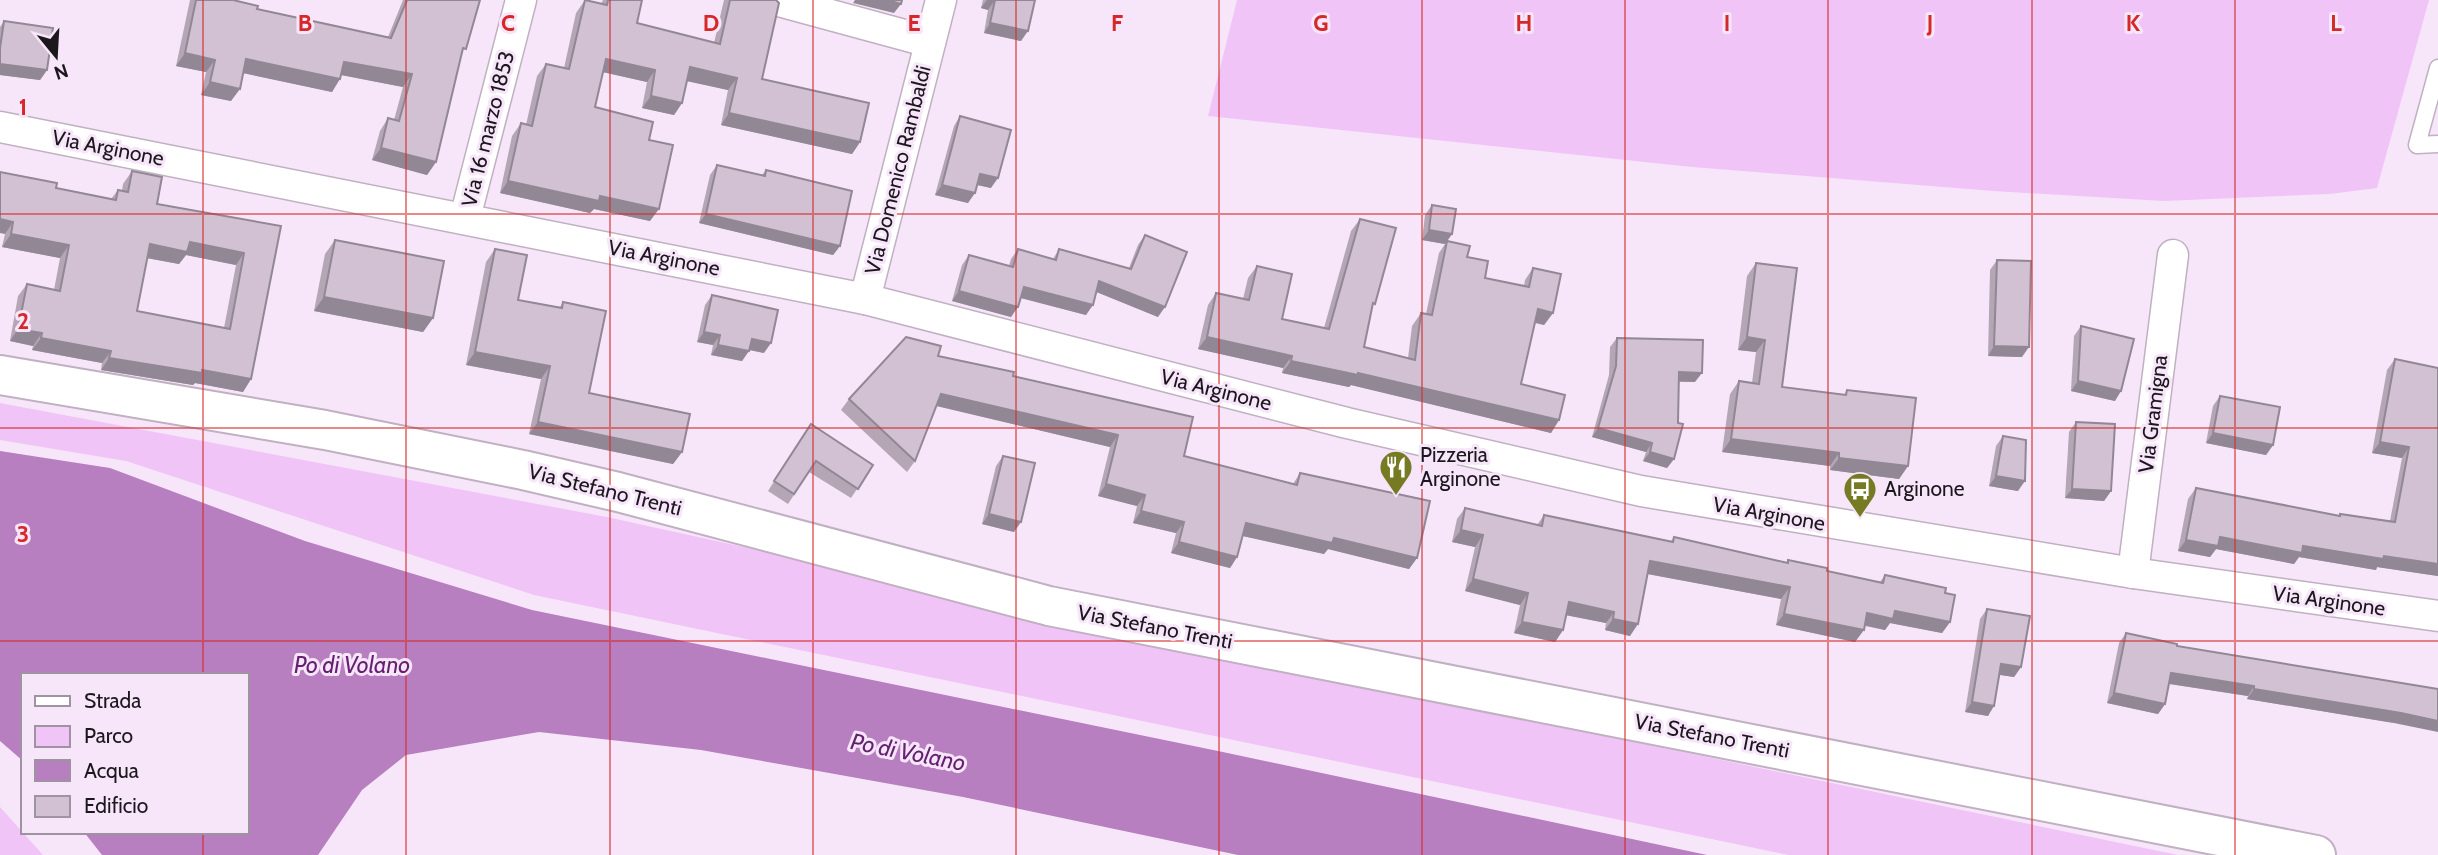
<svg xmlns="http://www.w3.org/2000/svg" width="2438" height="855" viewBox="0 0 2438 855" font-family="Cabin,sans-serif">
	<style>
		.green { fill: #f1c4f8 }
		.water { fill: #b77ec0 }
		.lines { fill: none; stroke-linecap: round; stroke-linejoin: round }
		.service-casing { stroke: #c0b0c2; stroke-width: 19 }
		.minor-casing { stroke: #c0b0c2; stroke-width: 33 }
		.secondary-casing { stroke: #c0b0c2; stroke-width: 42 }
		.service { stroke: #fff; stroke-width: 16 }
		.minor { stroke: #fff; stroke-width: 30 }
		.secondary { stroke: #fff; stroke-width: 38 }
		.wall { fill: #b4a6b5; fill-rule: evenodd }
		.shaded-wall { fill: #928794 }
		.building { fill: #d1c1d3; stroke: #928794; stroke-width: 2; fill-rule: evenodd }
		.grid { fill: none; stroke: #d62828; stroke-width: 2; stroke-opacity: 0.55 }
		.labels { text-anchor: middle; stroke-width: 6; stroke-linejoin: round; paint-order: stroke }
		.street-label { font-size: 21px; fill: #1c161d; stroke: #f7e6f9 }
		.poi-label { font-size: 21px; fill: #1c161d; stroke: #f7e6f9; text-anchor: start }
		.water-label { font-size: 23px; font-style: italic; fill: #662071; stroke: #f7e6f9 }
		.grid-label { font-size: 23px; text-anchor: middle; font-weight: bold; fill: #d62828; stroke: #f7e6f9; stroke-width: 6; stroke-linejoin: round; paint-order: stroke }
	</style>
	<rect width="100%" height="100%" fill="#f7e6f9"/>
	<g class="green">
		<path d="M1237,0h1192l-52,188 -47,6 -166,7 -171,-10 -301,-24 -484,-51z"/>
		<path d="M0,403l607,114 1023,224 548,114h-389l-1255,-260 -408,-134 -126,-21z"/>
		<path d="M0,807l43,48h-43z"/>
	</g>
	<path class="water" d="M0,451l110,17 195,73 227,69 686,141 489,104h-469l-275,-58 -262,-47 -162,-18 -133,23 -44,35 -44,65h-216l-18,-23h163v-157h-224v86l-23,-20z"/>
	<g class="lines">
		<defs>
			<path id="service" d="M2438,68l-21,77 21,-1"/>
			<g id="minor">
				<path d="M779,1l151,41"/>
				<path d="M0,127l865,172 482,124 294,68 492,82 305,43"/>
				<path d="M465,218l56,-218"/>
				<path d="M865,299l76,-299"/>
				<path d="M2133,573l40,-318"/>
			</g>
			<path id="secondary" d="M0,375l325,55 198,40 95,22 431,114 1267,249"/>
		</defs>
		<use href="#service" class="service-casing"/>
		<use href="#minor" class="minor-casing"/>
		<use href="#secondary" class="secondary-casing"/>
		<use href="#service" class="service"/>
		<use href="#minor" class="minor"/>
		<use href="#secondary" class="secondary"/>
	</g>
	<g class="wall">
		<path d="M190,0h43l24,9 131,28 15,-37h77l-19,57 -25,105 -9,13 -55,-15 8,-29 8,-13 6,2 9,-33 -62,-12 -9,17 -89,-19 -12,28 -30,-6 5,-23 -30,-6z"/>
		<path d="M585,0l16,4 2,-4h39l-5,23 77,20 10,-43h52l-14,79 98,63 -8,12 -131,-29 7,-35 -41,-9 -5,22 -8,12 -32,-7 5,-26 -44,-10 -8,35 54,33 1,81 -56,-12 -4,4 -90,-20 12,-57 9,-13 5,2 11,-49 9,-12 18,4 12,-55z"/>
		<path d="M983,0h52l-14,41 -37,-8 4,-23 -7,-2z"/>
		<path d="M4,21l43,49 -7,10 -40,-5v-48z"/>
		<path d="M960,116l31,72 -14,-3 -9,18 -33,-8 19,-69z"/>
		<path d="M717,165l45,10 4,-5 74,76 -7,9 -134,-32 11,-48z"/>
		<path d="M132,171l25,33 124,22 -30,153 -8,13 -48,-9 -2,2 -92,-15 1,-7 -70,-13 1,-4 -23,-5 8,-45 9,-12 27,6 6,-32 -58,-11 3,-13 -5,-62 56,16 55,11 7,-9 4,1 1,-7zM186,255l50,10 -12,63 -87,-17 10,-53 32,6z"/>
		<path d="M1432,205l20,29 -7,10 -23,-4 3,-25z"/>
		<path d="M1360,219l12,90 -8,38 44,11 4,-32 9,-13 5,1 13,-61 8,-12 20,16 18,21 39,8 1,-6 8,-12 20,45 -9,12 -9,-2 -14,61 38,36 -8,13 -200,-48 -2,2 -67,-14 1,-5 -85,-19 10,-44 8,-12 27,6 5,-21 9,-12 25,53 42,9 27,-97z"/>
		<path d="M1145,235l13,82 -62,-25 -10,23 -65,-17 -10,19 -59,-16 10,-36 7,-10 40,11 2,-7 7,-10 35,10 6,-10 70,19 9,-23z"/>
		<path d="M335,240l98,78 -10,14 -109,-21 11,-57z"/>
		<path d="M495,249l23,51 42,7 3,-5 26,91 93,59 -9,12 -144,-30 12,-55 -75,-14 20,-103z"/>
		<path d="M1997,260l25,97 -34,-1 2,-86z"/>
		<path d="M1756,263l26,124 62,8 3,-5 61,76 -9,13 -69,-9v-4l-108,-14 8,-58 9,-13 13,2 4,-31 -18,-2 9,-74z"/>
		<path d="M712,295l52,58 -15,-3 -7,11 -31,-6 2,-10 -16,-3 8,-37z"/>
		<path d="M2081,326l34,75 -44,-10 3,-55z"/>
		<path d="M1617,338l78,44h-16l-5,77 -7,9 -24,-7 3,-9 -54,-15 17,-62 1,-28z"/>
		<path d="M938,356l75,20 171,80 109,28 7,-11 117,85 -8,11 -81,-20 -4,5 -81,-18 -6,21 -7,11 -59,-15 5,-20 -43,-10 4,-17 -39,-10 12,-49 -174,-41 -21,55 -8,11 -66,-62 8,-11z"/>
		<path d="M2395,359l43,9v208l-61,-9 -1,3 -77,-13 -5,7 -78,-15 -6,8 -32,-6 10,-52 8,-11 143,28 1,-2 50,7 12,-63 -30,-5 15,-83z"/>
		<path d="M2220,396l53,49 -7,10 -60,-12 7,-37z"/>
		<path d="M2076,422l35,69 -7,10 -39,-3 4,-66z"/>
		<path d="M804,434l69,31 -22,33 -42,-26 -21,32 -20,-13z"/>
		<path d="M2003,436l15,55 -29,-5 7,-40z"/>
		<path d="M1003,456l11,76 -32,-8 14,-58z"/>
		<path d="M1465,508l72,17 7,-10 127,26 3,-4 112,26 2,-3 39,11 53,11 5,-7 60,18 5,29 -8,11 -52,-10 -5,7 -20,-4 -10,16 -79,-17 5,-26 -133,-25 -18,62 -25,-6 1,-7 -40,-8 -3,15 -8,12 -41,-9 6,-28 -55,-14 10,-44 -23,-5 5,-23z"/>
		<path d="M1987,609l34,58 -7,10 -14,-2 -12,41 -23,-4 15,-93z"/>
		<path d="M2126,633l51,13 217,77 -147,-24 1,-3 -79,-12 -4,20 -7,10 -51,-11 12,-60z"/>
	</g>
	<g class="shaded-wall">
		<path d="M855,0h32l14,4 -7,9 -41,-10z"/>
		<path d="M987,0h8l-7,10 -7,-2z"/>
		<path d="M990,23l38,8 -7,10 -37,-8z"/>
		<path d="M185,53l30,7 -9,12 -30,-6z"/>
		<path d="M246,59l94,20 -8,13 -94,-20z"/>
		<path d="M606,59l49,11 -8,12 -49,-11z"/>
		<path d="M344,62l68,12 -9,13 -67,-13z"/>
		<path d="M0,64l47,6 -7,10 -40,-5z"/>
		<path d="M690,67l47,11 -9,12 -46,-10z"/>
		<path d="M210,82l30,7 -9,12 -30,-6z"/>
		<path d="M651,96l31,7 -8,12 -32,-7z"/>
		<path d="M729,113l131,29 -8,12 -131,-29z"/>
		<path d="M381,148l55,14 -9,13 -55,-15z"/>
		<path d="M980,174l18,4 -7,10 -18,-4z"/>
		<path d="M508,181l92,15 59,13 -9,12 -56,-12 -4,4 -90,-20z"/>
		<path d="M942,185l33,8 -7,10 -33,-8z"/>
		<path d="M706,214l134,32 -7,9 -134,-32z"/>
		<path d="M0,219l13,3 -8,12 -5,-1z"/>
		<path d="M1429,230l23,4 -7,10 -23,-4z"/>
		<path d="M11,234l58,11 -9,13 -58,-11z"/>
		<path d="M190,242l54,11 -8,12 -50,-10 -7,9 -38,-7 9,-13z"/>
		<path d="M1099,281l66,26 -7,10 -66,-27z"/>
		<path d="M1024,287l69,18 -7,10 -69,-18z"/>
		<path d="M959,291l59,16 -7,10 -59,-16z"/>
		<path d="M324,297l109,21 -10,14 -109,-21z"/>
		<path d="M1538,309l15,4 -9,12 -15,-4z"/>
		<path d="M18,329l24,4 -9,13 -23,-5z"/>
		<path d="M704,332l16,3 -7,10 -16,-3z"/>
		<path d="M1207,337l85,19 -9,12 -85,-19z"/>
		<path d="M1747,337l18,3 -9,12 -18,-2z"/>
		<path d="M41,338l70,13 -9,12 -70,-13z"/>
		<path d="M752,339l19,4 -7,10 -19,-4z"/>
		<path d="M718,345l31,6 -7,10 -31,-6z"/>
		<path d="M1994,346l35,1 -7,10 -34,-1z"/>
		<path d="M475,352l75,14 -9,13 -75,-14z"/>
		<path d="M109,358l93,12 49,9 -8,13 -48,-9 -2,2 -92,-15z"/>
		<path d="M1291,361l67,12 201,47 -8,13 -200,-48 -2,2 -67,-14z"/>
		<path d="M1679,372l23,1 -7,9 -22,-1z"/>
		<path d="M2078,381l43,10 -6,10 -44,-10z"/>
		<path d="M941,394l177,41 -8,12 -177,-42z"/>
		<path d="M538,422l144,30 -9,12 -144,-30z"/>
		<path d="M1598,428l54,15 -6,9 -54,-15z"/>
		<path d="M2213,433l60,12 -7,10 -60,-12z"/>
		<path d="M1731,439l108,14 -9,13 -108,-14z"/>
		<path d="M2380,442l29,5 -7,11 -30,-5z"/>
		<path d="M1650,452l24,7 -7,9 -24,-7z"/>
		<path d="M1839,458l69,8 -9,13 -69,-9z"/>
		<path d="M1996,476l29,5 -7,10 -29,-5z"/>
		<path d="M1106,484l39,11 -8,11 -39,-10z"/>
		<path d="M2072,489l39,2 -7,10 -39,-3z"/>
		<path d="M1141,511l43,11 -8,11 -43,-10z"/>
		<path d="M989,514l32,8 -7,10 -32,-8z"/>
		<path d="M1246,523l88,15 83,20 -8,11 -81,-20 -4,5 -86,-19z"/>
		<path d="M1461,530l22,5 -8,12 -23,-5z"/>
		<path d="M2220,537l83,9 135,18v12l-61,-9 -1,3 -77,-13 -5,7 -78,-15 -6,8 -32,-6 8,-11z"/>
		<path d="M1179,542l58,15 -7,11 -59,-15z"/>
		<path d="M1650,561l140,26 -9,12 -139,-26z"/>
		<path d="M1473,579l55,14 -8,12 -55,-14z"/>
		<path d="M1569,602l45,10 -8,11 -46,-9z"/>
		<path d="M1895,611l55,11 -8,11 -52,-10 -5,7 -26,-6 8,-11z"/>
		<path d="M1784,614l80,16 -9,12 -79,-17z"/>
		<path d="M1613,619l25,5 -8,12 -25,-6z"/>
		<path d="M1522,622l41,8 -8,12 -41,-9z"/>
		<path d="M2001,664l20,3 -7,10 -20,-3z"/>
		<path d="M2171,673l83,13 -6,10 -84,-13z"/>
		<path d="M2254,689l147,24 37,8v11l-44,-9 -147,-24z"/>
		<path d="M2114,693l51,11 -7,10 -51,-11z"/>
		<path d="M1972,702l22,4 -6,10 -23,-4z"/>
	</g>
	<g class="building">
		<path d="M196,0h37l25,6 -1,3 134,29 16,-38h73l-14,49 -3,-1 -27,114 -55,-14 7,-30 11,3 13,-47 -68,-12 -4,17 -94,-20 -6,30 -30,-7 5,-22 -30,-7z"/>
		<path d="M585,0l22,5 1,-5h34l-5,23 83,21 10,-44h46l3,3 -17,76 107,24 -9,39 -131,-29 8,-35 -47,-11 -8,36 -31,-7 4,-26 -49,-11 -11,48 58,15 -4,18 24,5 -14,64 -59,-13 -1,5 -91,-20 13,-58 11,3 14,-62 23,5z"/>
		<path d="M887,0h15l-1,4z"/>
		<path d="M994,0h41l-7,31 -38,-8 5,-23z"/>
		<path d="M4,21l49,7 -6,42 -47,-6v-16z"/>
		<path d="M960,116l51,14 -13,48 -18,-4 -5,19 -33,-8z"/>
		<path d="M717,165l48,11 1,-6 86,21 -12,55 -134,-32z"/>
		<path d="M132,171l30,6 -5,27 124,22 -30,153 -49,-9v3l-93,-15 2,-7 -70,-13 1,-5 -24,-4 9,-45 33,7 9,-46 -58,-11 2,-12 -13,-3v-47l57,11 -1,5 60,12 2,-10 10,2zM190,242l54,11 -14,76 -93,-18 13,-67 37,8z"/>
		<path d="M1432,205l24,4 -4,25 -23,-4z"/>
		<path d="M1360,219l36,9 -21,76 -2,-1 -9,44 51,13 6,-47 11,2 15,-74 23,5 -3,11 21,4 -3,17 44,9 4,-19 28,6 -8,39 -15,-4 -17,75 44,11 -6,25 -201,-47v2l-67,-14 1,-5 -85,-19 9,-44 33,7 8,-34 35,8 -10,45 47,10z"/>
		<path d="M1145,235l42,17 -22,55 -66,-26 -6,24 -69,-18 -6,20 -59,-16 10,-36 44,12 5,-18 38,11 3,-11 72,20z"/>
		<path d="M335,240l109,21 -11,57 -109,-21z"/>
		<path d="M495,249l32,6 -9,45 44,8 1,-6 43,9 -17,82 101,21 -8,38 -144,-30 12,-56 -75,-14z"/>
		<path d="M1997,260l34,1 -2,86 -35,-1z"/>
		<path d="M1756,263l41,5 -15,119 64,8 1,-5 69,8 -8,68 -69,-8v-5l-108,-14 8,-58 20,3 6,-44 -18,-3z"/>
		<path d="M712,295l66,15 -7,33 -19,-4 -3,12 -31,-6 2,-10 -16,-3z"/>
		<path d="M2081,326l53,13 -13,52 -43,-10z"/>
		<path d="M906,337l35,9 -3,10 76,16 -1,4 180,41 -9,39 113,29 3,-12 130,28 -13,57 -83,-20 -2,5 -86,-20 -9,34 -58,-15 5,-20 -43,-11 4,-16 -39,-11 12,-49 -177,-41 -26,67 -66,-62z"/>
		<path d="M1617,338l86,2 -1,33 -23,-1 -1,51 5,1 -9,35 -24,-7 2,-9 -54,-15 18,-62z"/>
		<path d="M2395,359l43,9v196l-54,-8 -1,3 -80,-13 -1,7 -82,-16 -2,9 -32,-6 10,-52 144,28v-2l55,8 14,-75 -29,-5z"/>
		<path d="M2220,396l60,11 -7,38 -60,-12z"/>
		<path d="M2076,422l39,2 -4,67 -39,-2z"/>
		<path d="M811,424l62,41 -15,24 -42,-28 -22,33 -20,-13z"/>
		<path d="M2003,436l23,4 -1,41 -29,-5z"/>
		<path d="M1003,456l32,7 -14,59 -32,-8z"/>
		<path d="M1465,508l77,18 2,-11 129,27 1,-5 114,26v-3l39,8v3l56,12 2,-8 61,13 -1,5 10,2 -5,27 -55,-11 -2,8 -26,-6 -3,17 -80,-16 6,-27 -140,-26 -12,63 -25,-5 1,-7 -45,-10 -6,28 -41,-8 6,-29 -55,-14 10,-44 -22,-5z"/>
		<path d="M1987,609l43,7 -9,51 -20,-3 -7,42 -22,-4z"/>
		<path d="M2126,633l51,11v2l261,43v32l-37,-8 -147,-24v-3l-83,-13 -6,31 -51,-11z"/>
	</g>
	<path class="grid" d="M203,0v675M406,0v855M610,0v855M813,0v855M1016,0v855M1219,0v855M1422,0v855M1625,0v855M1828,0v855M2032,0v855M2235,0v855M0,214h2438M0,428h2438M0,641h2438M203,832v23"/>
	<defs>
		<symbol id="restaurant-pin" viewBox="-11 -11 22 30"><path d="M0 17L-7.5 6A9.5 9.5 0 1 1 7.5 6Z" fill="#767a23" stroke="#f7e6f9"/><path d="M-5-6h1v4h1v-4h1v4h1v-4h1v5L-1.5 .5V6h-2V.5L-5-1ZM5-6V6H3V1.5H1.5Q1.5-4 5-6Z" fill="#fff"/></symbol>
		<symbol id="bus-pin" viewBox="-11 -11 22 30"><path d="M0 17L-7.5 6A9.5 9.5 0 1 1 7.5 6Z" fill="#767a23" stroke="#f7e6f9"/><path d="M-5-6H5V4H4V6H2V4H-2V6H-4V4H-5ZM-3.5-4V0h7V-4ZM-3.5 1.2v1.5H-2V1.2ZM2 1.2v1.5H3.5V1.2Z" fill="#fff"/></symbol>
	</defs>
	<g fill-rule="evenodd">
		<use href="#restaurant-pin" x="1377" y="448" width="38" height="52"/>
		<use href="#bus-pin" x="1841" y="470" width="38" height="52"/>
	</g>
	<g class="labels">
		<g class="street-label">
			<text transform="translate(488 129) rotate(-76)" y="7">Via 16 marzo 1853</text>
			<text transform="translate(108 148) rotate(11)" y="7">Via Arginone</text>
			<text transform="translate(898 170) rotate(-76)" y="7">Via Domenico Rambaldi</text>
			<text transform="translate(664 258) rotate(11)" y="7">Via Arginone</text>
			<text transform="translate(1216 390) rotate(14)" y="7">Via Arginone</text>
			<text transform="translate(2153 414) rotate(-83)" y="7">Via Gramigna</text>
			<text transform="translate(605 490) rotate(14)" y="7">Via Stefano Trenti</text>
			<text transform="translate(1769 514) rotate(10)" y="7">Via Arginone</text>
			<text transform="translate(2329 601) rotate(8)" y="7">Via Arginone</text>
			<text transform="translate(1155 627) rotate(11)" y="7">Via Stefano Trenti</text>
			<text transform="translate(1712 736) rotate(11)" y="7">Via Stefano Trenti</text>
		</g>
		<g class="poi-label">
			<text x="1420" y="462">Pizzeria<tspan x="1420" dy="24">Arginone</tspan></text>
			<text x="1884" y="496">Arginone</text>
		</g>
		<g class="water-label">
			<text x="352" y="673">Po di Volano</text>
			<text transform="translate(908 752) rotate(11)" y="8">Po di Volano</text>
		</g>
	</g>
	<g class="grid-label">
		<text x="305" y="31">B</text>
		<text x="508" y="31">C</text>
		<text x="711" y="31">D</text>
		<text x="914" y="31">E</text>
		<text x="1117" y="31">F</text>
		<text x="1321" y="31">G</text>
		<text x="1524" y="31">H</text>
		<text x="1727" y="31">I</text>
		<text x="1930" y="31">J</text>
		<text x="2133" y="31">K</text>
		<text x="2336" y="31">L</text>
		<text x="23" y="115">1</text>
		<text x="23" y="329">2</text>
		<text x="23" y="542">3</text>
	</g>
	<rect x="21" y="673" width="228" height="161" fill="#f7e6f9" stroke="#9f93a1" stroke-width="2"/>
	<rect x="35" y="696" width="35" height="10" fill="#ffffff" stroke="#9f93a1" stroke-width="2"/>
	<text x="84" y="708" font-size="21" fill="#1c161d">Strada</text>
	<rect x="35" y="726" width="35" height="21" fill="#f1c4f8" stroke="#9f93a1" stroke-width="2"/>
	<text x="84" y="743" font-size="21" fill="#1c161d">Parco</text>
	<rect x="35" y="760" width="35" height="21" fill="#b77ec0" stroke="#9f93a1" stroke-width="2"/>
	<text x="84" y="778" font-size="21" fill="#1c161d">Acqua</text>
	<rect x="35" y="796" width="35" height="21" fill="#d1c1d3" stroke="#9f93a1" stroke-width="2"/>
	<text x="84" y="813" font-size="21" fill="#1c161d">Edificio</text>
	<g transform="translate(56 56) rotate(162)" stroke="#f7e6f9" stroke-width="5" paint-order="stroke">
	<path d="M0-5L12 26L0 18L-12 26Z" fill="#1c161d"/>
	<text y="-10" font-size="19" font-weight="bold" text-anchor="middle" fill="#1c161d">N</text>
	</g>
</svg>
